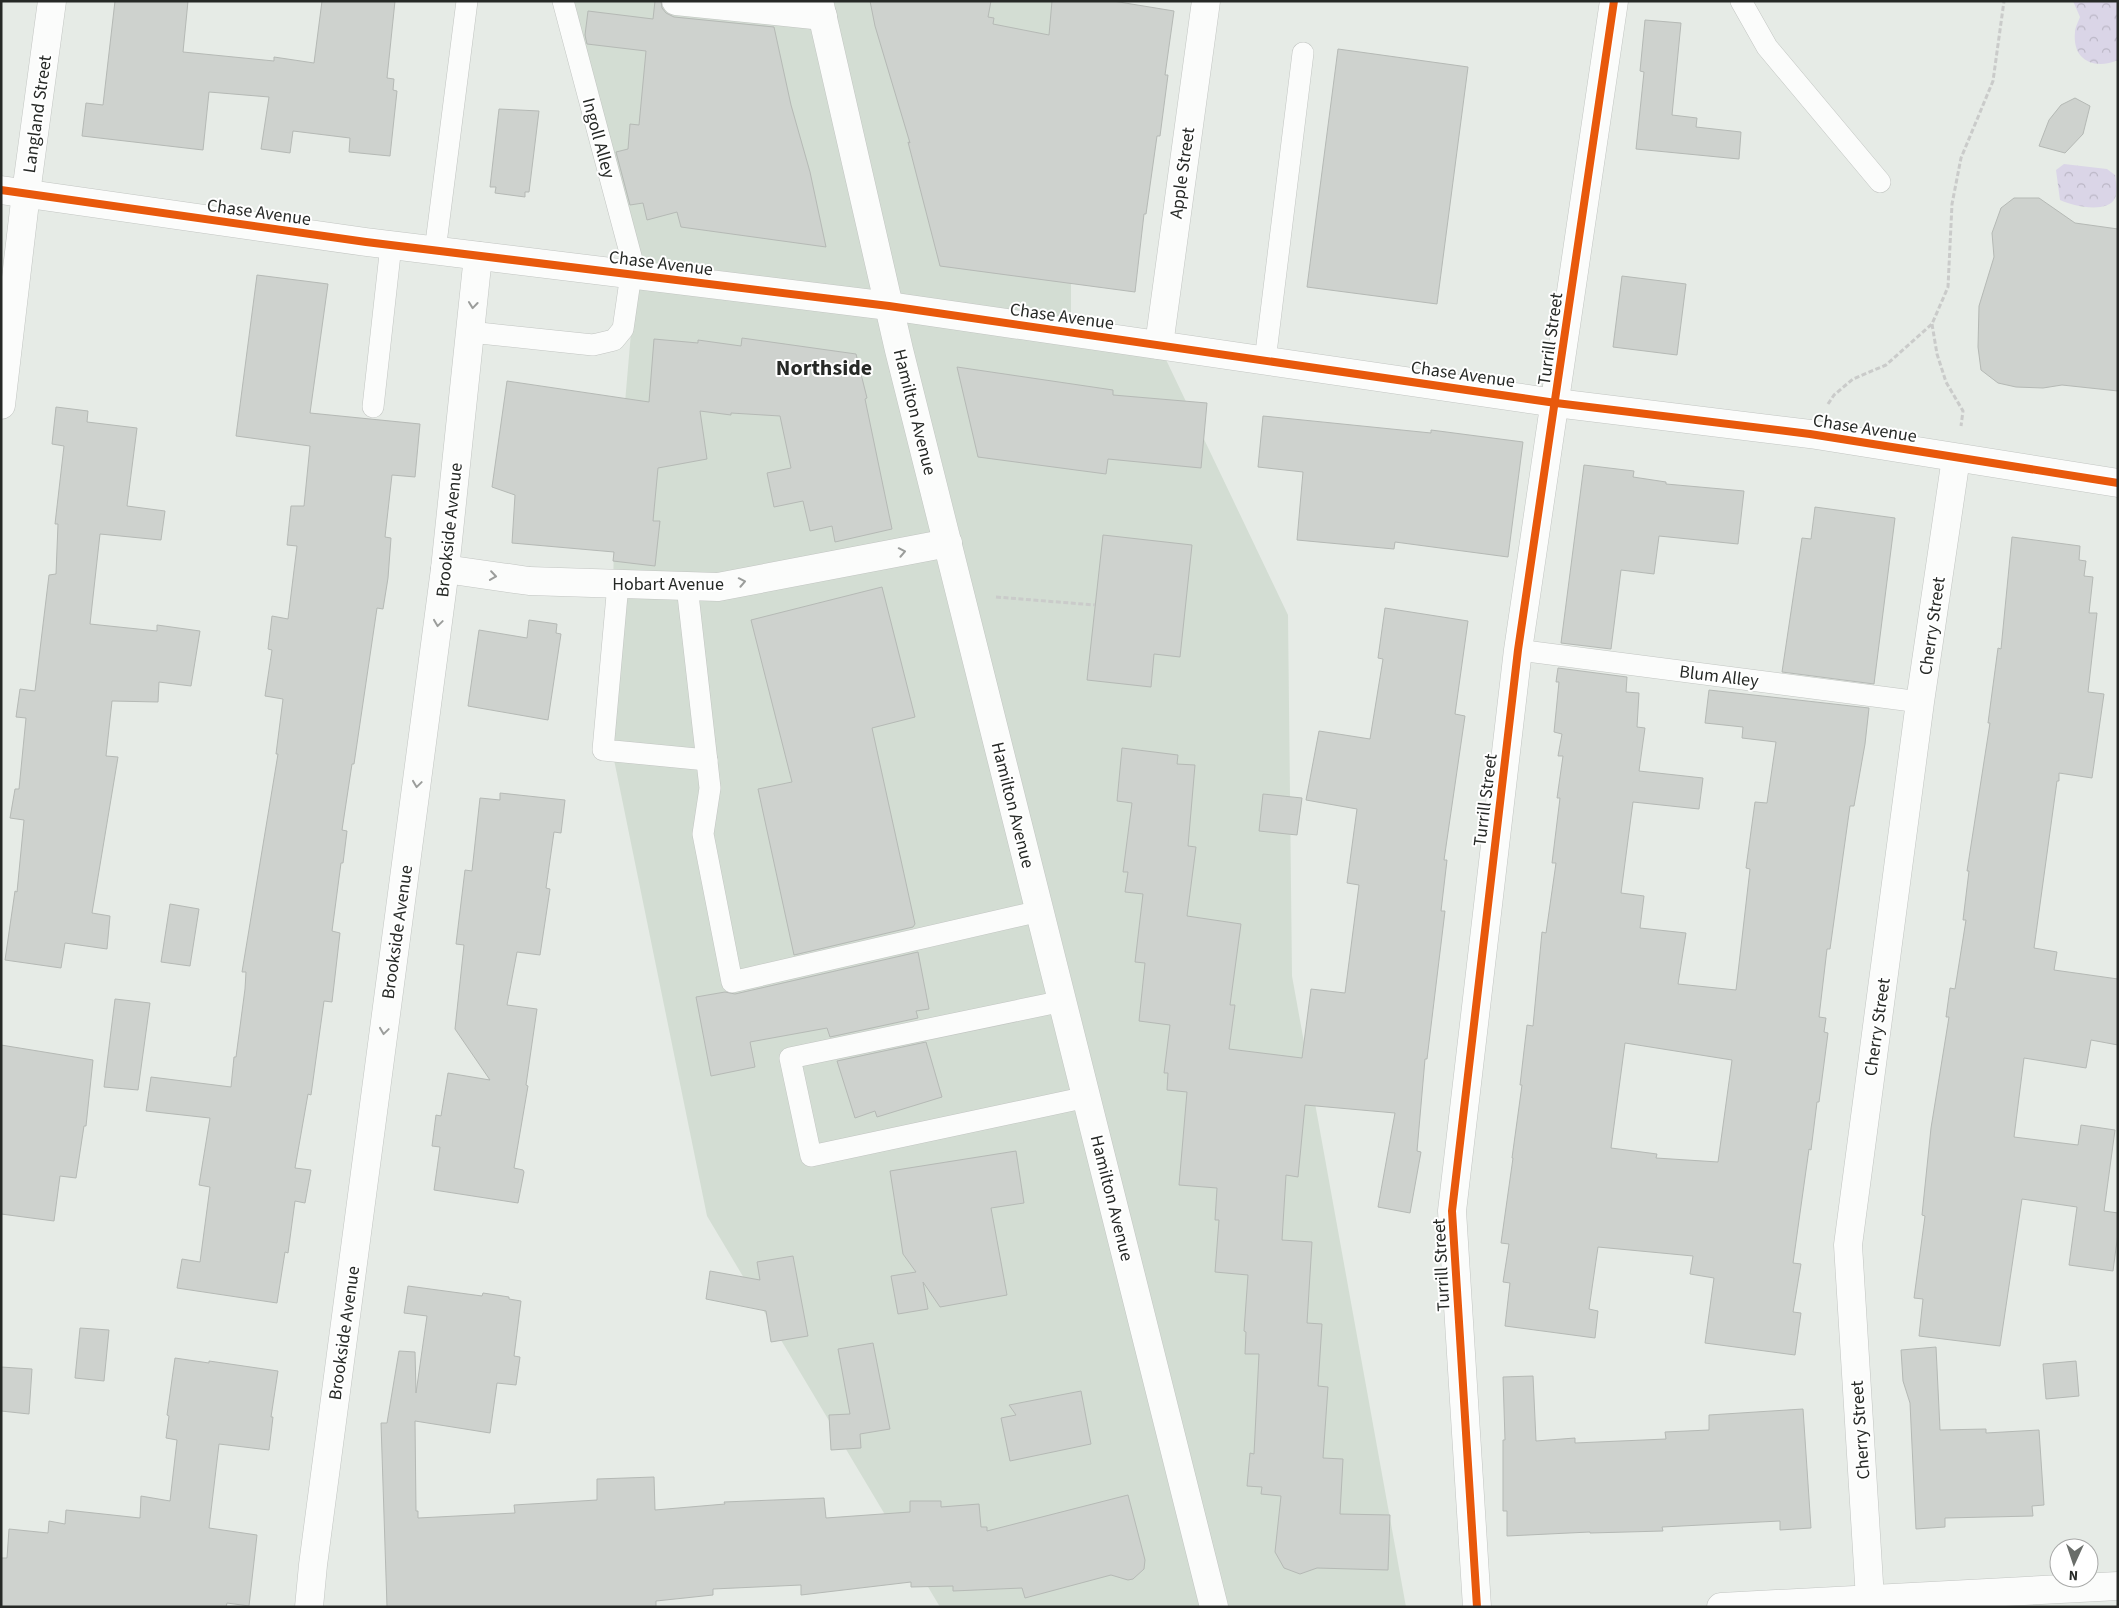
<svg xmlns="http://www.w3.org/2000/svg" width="2119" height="1608" viewBox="0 0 2119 1608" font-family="'Source Sans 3',sans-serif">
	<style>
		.built { fill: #d3ddd3 }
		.park { fill: url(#park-crowns) }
		.building { fill: #ced2ce; stroke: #b5b9b5; fill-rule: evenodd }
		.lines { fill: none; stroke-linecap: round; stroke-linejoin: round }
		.lane-casing { stroke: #c2c5c2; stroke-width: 22 }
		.street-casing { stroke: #c2c5c2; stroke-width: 29 }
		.secondary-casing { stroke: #c2c5c2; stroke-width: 29 }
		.primary-casing { stroke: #c2c5c2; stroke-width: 29 }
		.path { stroke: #cacbca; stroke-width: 3; stroke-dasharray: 5 2.5; stroke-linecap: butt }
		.lane { stroke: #fbfcfb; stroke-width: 21 }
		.street { stroke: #fbfcfb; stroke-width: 28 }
		.secondary { stroke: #fbfcfb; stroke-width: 28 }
		.primary { stroke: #fbfcfb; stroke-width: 28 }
		.cycleway-casing { stroke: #fff; stroke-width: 11 }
		.cycleway { stroke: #e8590c; stroke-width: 8 }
		.oneway { stroke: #9b9d9b }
		.labels { text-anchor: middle; stroke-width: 4; stroke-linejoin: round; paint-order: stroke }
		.street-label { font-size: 18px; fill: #262926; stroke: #fff }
		.district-label { font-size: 22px; font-weight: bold; fill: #262926; stroke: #fff }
	</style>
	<defs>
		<pattern id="park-crowns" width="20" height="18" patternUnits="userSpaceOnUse" patternTransform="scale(1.25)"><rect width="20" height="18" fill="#dad5e7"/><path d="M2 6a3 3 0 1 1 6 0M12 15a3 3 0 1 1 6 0" fill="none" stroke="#bbb7c6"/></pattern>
	</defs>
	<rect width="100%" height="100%" fill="#e6ebe6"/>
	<path class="built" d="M563,1h491l25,203 -8,81v47l88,13 129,270 4,361 114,631h-466l-233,-391 -96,-471 3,-215 22,-255z"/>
	<g class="park">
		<path d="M2073,1h45v59c-23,10 -46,1 -43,-28 0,-4 3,-10 5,-15z"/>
		<path d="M2064,164l43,5 8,6c1,7 3,17 0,23 -7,16 -43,8 -55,2l-4,-30z"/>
	</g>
	<g class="building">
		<path d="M115,1h73l-5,51 91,9v-4l40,6 8,-62h73l-8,77 7,1 -1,11 4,1 -7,65 -41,-4 1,-14 -57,-7 -3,22 -29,-4 8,-52 -60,-5 -6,58 -121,-14 4,-33 17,2z"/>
		<path d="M655,1h6l1,7 4,5 8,4 100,10 17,78 19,67 16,75 -145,-20 -4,-15 -30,8 -4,-17 -13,2 -14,-53 12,-3 2,-25 9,1 7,-74 -59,-7 -2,-9 3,-24 65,8z"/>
		<path d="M870,1h121l-3,16 6,1 -1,6 56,11 3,-34h61l61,10 -9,64h3l-8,61h-3l-11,78h-2l-9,78 -195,-26 -32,-124 2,1 -35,-117z"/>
		<path d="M1645,20l36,3 -9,92 25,3 -1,9 45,5 -2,27 -103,-10 8,-77 -4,-1z"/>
		<path d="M1338,49l130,18 -31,237 -130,-17z"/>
		<path d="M2075,98l15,8 -7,28 -18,19 -26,-7 10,-26 12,-15z"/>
		<path d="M499,109l40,2 -10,81h-4v5l-30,-4 1,-6h-6z"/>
		<path d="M2014,198h25l36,25 43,6v162l-56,-6 -19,3 -27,-1 -18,-4 -17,-13 -3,-23 1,-41 15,-49 -2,-24 9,-25z"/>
		<path d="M257,275l71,9 -18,129 110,11 -5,53 -23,-2 -7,62 6,1 -3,40 -5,31 -6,-1 -23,156h-2l-10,66 5,1 -4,32h-2l-9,68 8,2 -8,69 -8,-1 -13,94 -3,-1 -13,74 16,2 -6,33 -10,-2 -7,52 -3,-1 -8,51 -100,-15 5,-29 18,3 10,-75 -11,-2 11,-67 -64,-7 5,-34 80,10 3,-30h2l9,-68 1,-17h-4l36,-218h-2l7,-55 -18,-3 7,-46 -4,-1 4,-33 16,3 9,-73 -10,-1 4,-39h13l6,-60 -74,-10z"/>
		<path d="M1622,276l64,8 -9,71 -64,-8z"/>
		<path d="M742,338l114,16 11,44 -2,1 27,130 -57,13 -3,-16 -22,5 -7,-30 -29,6 -7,-34 24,-5 -11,-52 -49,-3v2l-31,-4 7,48 -49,9 -5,53h7l-5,45 -42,-5 1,-9 -102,-9 3,-48 -23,-8 15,-106 142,21 5,-63 44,4v-3l43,6z"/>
		<path d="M957,367l156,23v5l94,8 -6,65 -93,-9 -2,15 -128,-17z"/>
		<path d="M56,407l32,4 -1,11 50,6 -10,78 38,5 -4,29 -61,-6 -10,90 67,7v-6l43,6 -9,55 -32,-4 -1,20 -46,-1 -6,55 12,1 -26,156 18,3 -3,33 -42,-6 -4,25 -56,-8 10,-69 2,1 7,-72 -14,-2 5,-29h4l7,-71 -10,-1 4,-28 15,2 14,-116 7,-1 2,-50h-3l9,-78 -12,-2z"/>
		<path d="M1263,416l168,17v-3l92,12 -15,115 -113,-15 -1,7 -97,-9 6,-68 -45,-5z"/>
		<path d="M1584,465l50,6 -1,6 33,5v2l78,7 -6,53 -79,-8 -5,38 -33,-4 -10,79 -50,-6z"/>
		<path d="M1815,507l80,11 -21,166 -92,-12 20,-134 9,1z"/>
		<path d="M1103,535l89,10 -12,112 -26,-3 -3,33 -64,-7z"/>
		<path d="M2012,537l68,9 -1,14 7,1 -2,15 9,1 -4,36h8l-9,79 16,2 -12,84 -33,-5v8h-2l-23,167 23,4 -3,18 64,9v66l-27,-5 -5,28 -62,-10 -10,79 64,8 3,-20 34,5 -11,81 14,2v20l-5,38 -44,-6 8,-58 -55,-8 -22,147 -81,-10 4,-37 -9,-1 11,-82 -3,-1 9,-87 18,-111h-3l4,-29 5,1 11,-69h-3l6,-49h-2l23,-148h-2l10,-75 3,1z"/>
		<path d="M882,587l33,130 -43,11 43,196 -2,3 -119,28 -36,-166 34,-7 -41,-162z"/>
		<path d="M1385,608l83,13 -13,93 10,2 -21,144h3l-6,51h4l-18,148h-2l-8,92 4,1 -11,61 -32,-6 17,-94 -90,-8 -7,72 -12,-2 -4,65 30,2 -5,81 15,1 -4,62 10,1 -5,71 20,1 -3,55 50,1 -2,55 -71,-2 -17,6 -16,-6 -9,-16 6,-56 -20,-2 1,-7 -15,-1 3,-33 4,1 5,-100h-14l1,-22 -2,-1 4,-56 -33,-3 4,-52h-4l2,-32 -38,-3 8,-93 -20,-2 1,-17h-4l6,-48 -31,-4 6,-58 -10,-1 8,-68 -18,-2 3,-20h-5l9,-69 -15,-2 5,-53 56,7 -1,9 18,1 -7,81 8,1 -9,69 54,8 -11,81h5l-6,44 73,9 9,-69 34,4 14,-108 -12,-2 10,-74 -51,-9 13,-69 51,8 13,-80 -5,-1z"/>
		<path d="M529,620l28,4 -1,9 5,1 -13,86 -80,-14 11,-76 48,8z"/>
		<path d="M1558,668l69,9 -1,15 13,1 -2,34 8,1 -6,43 64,7 -4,31 -66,-7 -12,91 23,3 -4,32 46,5 -8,51 58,6 14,-121 -4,-1 9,-66 12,1 9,-61 -34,-4 1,-11 -38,-4 4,-33 160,18 -4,36 -11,62h-4l-20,143h-3l-8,68 7,1 -2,14 4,1 -9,69h-2l-6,48 -2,-1 -16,114 8,1 -8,48 8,1 -6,42 -90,-12 9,-65 -24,-4 3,-18 -95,-9 -9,62 9,2 -3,27 -90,-12 5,-43 -7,-1 6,-38 -8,-1 12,-85h-1l10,-73h-2l7,-60 6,1 9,-94 4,1 10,-70h-4l8,-65h-3l6,-42h-5l4,-22 -8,-2 5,-50h-3zM1625,1043l107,17 -14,102 -62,-4 1,-4 -46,-6z"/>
		<path d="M500,793l65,7 -4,33 -7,-1 -8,56 4,1 -10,66 -23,-3 -10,53 30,4 -11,76 2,1 -14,82 9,2 1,2 -6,31 -84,-13 6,-43 -8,-1 4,-31 5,1 7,-43 42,7 -35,-51 9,-84 -8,-1 9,-74 7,1 8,-73 20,2z"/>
		<path d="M1263,794l39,4 -5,37 -38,-4z"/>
		<path d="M170,904l29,5 -9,57 -29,-4z"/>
		<path d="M918,952l11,57 -13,2 2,7 -88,19 -3,-9 -77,14 5,25 -44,9 -15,-79 29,-5 10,2z"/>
		<path d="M115,999l35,4 -12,87 -34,-3z"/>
		<path d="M926,1042l16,55 -65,20 -2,-6 -20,7 -18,-57z"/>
		<path d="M1,1045l92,15 -7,66h-2l-8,52 -16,-2 -6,45 -53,-7z"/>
		<path d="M1016,1151l8,52 -33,5 16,87 -67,12 -17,-25 5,27 -30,5 -7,-38 25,-4 -13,-18 -13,-83z"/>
		<path d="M793,1256l15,80 -37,6 -5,-31 -60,-12 4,-28 50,9 -3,-18z"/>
		<path d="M408,1286l74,10 1,-3 26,4v2l12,2 -7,55 6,1 -4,28 -19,-2 -7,50 -75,-12 1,90h2v7l97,-5 -1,-8 83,-5v-21l57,-2 1,33 70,-6 -1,-2 100,-4 2,20 84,-6v-11h31v6l38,-3 2,23h6v4l141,-36 17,65 -1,9 -11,10 -5,1 -17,-5 -86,23 -3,-10 -69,3v-5l-42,1v-5l-110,13v-10l-88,4v6l-57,6v6h-269l-6,-184h6l12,-72 16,1 1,41 11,-77 -23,-3z"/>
		<path d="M80,1328l29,2 -5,51 -29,-3z"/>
		<path d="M873,1343l17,86 -30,5 1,14 -30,2 -2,-35 21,-1 -12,-65z"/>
		<path d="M1936,1347l4,83 46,-1v4l53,-3 5,75 -12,1 1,10 -88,2v9l-29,2 -6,-126 -7,-22 -2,-31z"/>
		<path d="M175,1358l34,5v-2l69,10 -7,46h2l-4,33 -50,-6 -10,84 48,7 -8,71 -22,-3 -1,4h-225v-49h6l2,-29 39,4 1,-12 16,3 1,-14 74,8 1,-22 29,5 7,-61 -11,-2 3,-22 -2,-1z"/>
		<path d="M2076,1361l3,35 -33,3 -3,-35z"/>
		<path d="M1,1367l31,2 -3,45 -28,-3z"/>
		<path d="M1533,1376l3,65 39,-3v5l91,-4 -1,-7 44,-2v-15l94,-6 8,119 -31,2v-9l-118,6 1,4 -73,2v-1l-83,4v-25h-4v-71h2l-2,-63z"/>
		<path d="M1081,1391l10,53 -81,17 -9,-43 15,-3 -7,-10z"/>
	</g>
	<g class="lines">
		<defs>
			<g id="lane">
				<path d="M563,1l73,274"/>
				<path d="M1741,1l26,46 113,135"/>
				<path d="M435,251l32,-250"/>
				<path d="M470,332l123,13 21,-5 9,-11 8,-55"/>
				<path d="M1265,361l38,-308"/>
				<path d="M373,407l18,-162"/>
				<path d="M618,584l-15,166 104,10"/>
				<path d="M687,586l23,202 -7,46 29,148 308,-71"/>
				<path d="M1518,650l402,52"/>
				<path d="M1063,1001l-273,57 21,98 276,-59"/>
			</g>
			<g id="street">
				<path d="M676,1l147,15"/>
				<path d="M1159,345l47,-344"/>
				<path d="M1,405l25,-212 26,-192"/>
				<path d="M445,569l84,12 189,6 230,-44"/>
				<path d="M1870,1599l-22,-354 72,-543 36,-244"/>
				<path d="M309,1607l4,-42 132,-996 33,-313"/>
				<path d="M1477,1607l-25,-396 66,-561 96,-649"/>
				<path d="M1721,1607l397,-21"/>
			</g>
			<path id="secondary" d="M1,190l365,52 523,64 667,97 254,31 308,49"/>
			<path id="primary" d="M819,1l80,349 315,1257"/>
		</defs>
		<use href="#lane" class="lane-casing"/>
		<use href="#street" class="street-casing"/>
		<use href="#secondary" class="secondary-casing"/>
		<use href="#primary" class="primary-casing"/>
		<g class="path">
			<path d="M1932,324l5,30 9,28 17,29 -2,15"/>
			<path d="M1828,404l6,-9 19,-16 33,-14 46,-41 16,-37 4,-83 9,-46 32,-77 11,-80"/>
			<path d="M996,597l99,8"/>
		</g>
		<use href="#lane" class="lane"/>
		<use href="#street" class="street"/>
		<use href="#secondary" class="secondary"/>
		<use href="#primary" class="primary"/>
		<defs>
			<g id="cycleway">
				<path d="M1,190l365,52 523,64 667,97 254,31 308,49"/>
				<path d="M1477,1607l-25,-396 66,-561 96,-649"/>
			</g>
		</defs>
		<use href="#cycleway" class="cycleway-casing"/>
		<use href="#cycleway" class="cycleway"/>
	</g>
	<defs><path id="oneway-chevron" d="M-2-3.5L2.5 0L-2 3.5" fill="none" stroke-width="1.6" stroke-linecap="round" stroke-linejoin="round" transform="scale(1.25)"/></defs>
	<g class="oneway">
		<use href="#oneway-chevron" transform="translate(473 305) rotate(96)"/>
		<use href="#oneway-chevron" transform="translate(902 552) rotate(-11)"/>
		<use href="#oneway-chevron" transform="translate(493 576) rotate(8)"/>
		<use href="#oneway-chevron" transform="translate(742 582) rotate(-11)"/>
		<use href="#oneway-chevron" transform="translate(438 623) rotate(98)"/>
		<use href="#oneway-chevron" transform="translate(417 784) rotate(98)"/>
		<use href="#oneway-chevron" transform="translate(384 1031) rotate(98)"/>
	</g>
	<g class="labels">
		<g class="street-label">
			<text transform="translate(37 114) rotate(-82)" y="6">Langland Street</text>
			<text transform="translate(599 138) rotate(75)" y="6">Ingoll Alley</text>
			<text transform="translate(1182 173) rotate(-82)" y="6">Apple Street</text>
			<text transform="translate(259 212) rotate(8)" y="6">Chase Avenue</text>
			<text transform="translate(661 263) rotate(7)" y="6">Chase Avenue</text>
			<text transform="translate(1062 316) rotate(8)" y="6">Chase Avenue</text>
			<text transform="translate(1550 339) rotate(-82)" y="6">Turrill Street</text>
			<text transform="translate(1463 374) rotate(8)" y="6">Chase Avenue</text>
			<text transform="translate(915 412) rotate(76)" y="6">Hamilton Avenue</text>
			<text transform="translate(1865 428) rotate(9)" y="6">Chase Avenue</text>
			<text transform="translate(449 530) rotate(-84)" y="6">Brookside Avenue</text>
			<text x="668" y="590">Hobart Avenue</text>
			<text transform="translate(1932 626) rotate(-82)" y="6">Cherry Street</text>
			<text transform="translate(1719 676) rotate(7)" y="6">Blum Alley</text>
			<text transform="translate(1485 800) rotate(-83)" y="6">Turrill Street</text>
			<text transform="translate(1013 805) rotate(76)" y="6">Hamilton Avenue</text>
			<text transform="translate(397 932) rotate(-82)" y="6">Brookside Avenue</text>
			<text transform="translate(1877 1027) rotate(-82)" y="6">Cherry Street</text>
			<text transform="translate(1112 1198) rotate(76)" y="6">Hamilton Avenue</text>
			<text transform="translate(1441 1265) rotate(-93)" y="6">Turrill Street</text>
			<text transform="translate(344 1333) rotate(-82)" y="6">Brookside Avenue</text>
			<text transform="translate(1860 1430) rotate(-94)" y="6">Cherry Street</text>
		</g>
		<g class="district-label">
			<text x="824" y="375">Northside</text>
		</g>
	</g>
	<rect width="2119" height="1608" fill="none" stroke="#262926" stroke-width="5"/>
	<g transform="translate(2074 1563) rotate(183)"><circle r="24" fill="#ffffff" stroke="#a8a9a8"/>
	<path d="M0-4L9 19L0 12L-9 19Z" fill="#696d69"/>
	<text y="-8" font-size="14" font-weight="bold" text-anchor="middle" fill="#262926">N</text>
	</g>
</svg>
